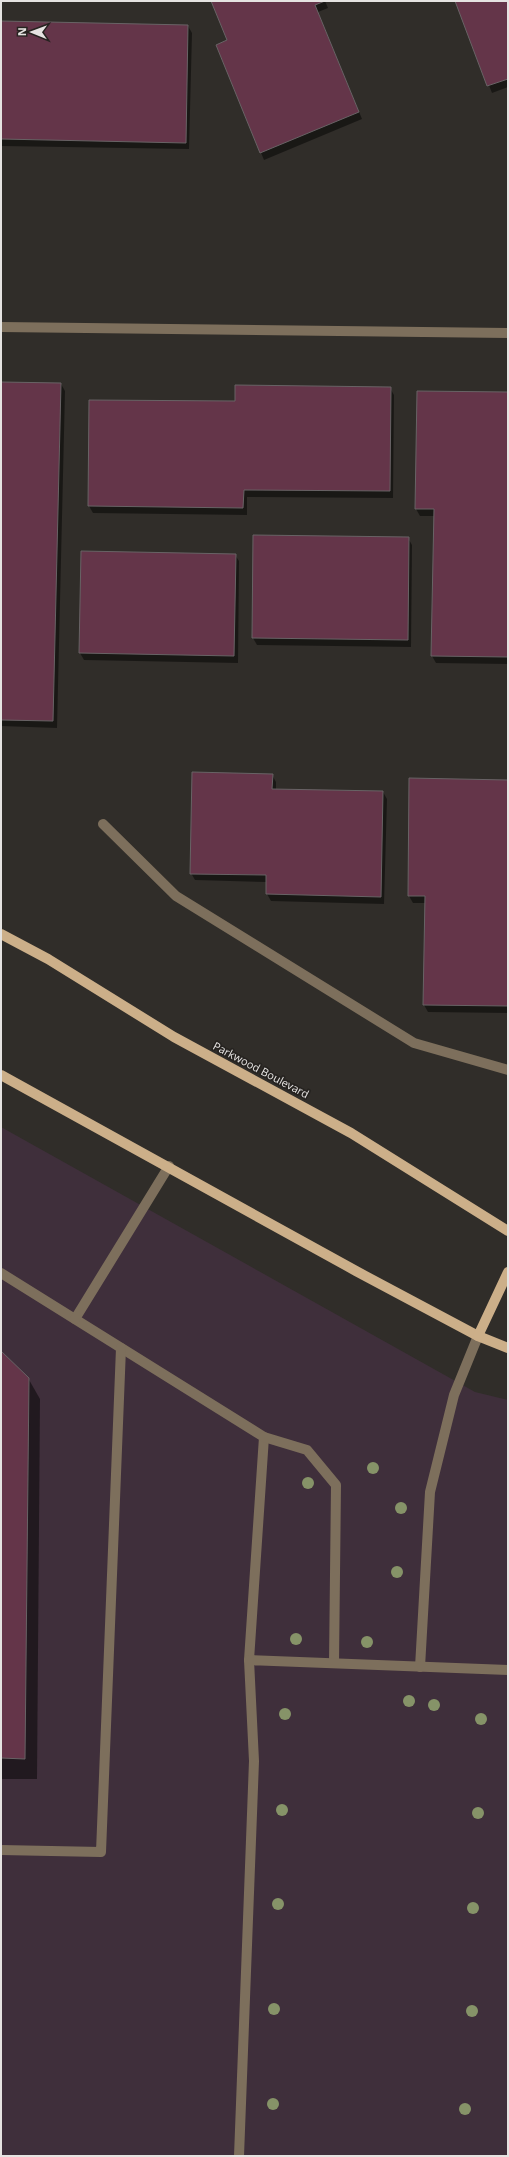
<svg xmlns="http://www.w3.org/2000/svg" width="509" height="2157" viewBox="0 0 509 2157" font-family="'Open Sans',sans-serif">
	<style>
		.commercial { fill: #3f2f3b }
		.shadow { fill: #0007 }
		.building { fill: #643549; stroke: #686365 }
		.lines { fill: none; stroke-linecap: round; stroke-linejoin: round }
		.minor { stroke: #7d6f5c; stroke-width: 10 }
		.major { stroke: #ccaf89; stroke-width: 10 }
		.tree { fill: #869368 }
		.labels { text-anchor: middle; stroke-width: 3.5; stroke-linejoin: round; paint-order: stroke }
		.street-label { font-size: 11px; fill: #e5e3e1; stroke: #262320 }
	</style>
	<rect width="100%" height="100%" fill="#302d29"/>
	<path class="commercial" d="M1,1127l474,265 33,8v756h-507z"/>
	<g class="shadow">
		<path d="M212,1h113l3,7 -10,4 44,107 -98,41 -47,-115 12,-5z"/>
		<path d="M456,1h52v86l-16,6z"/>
		<path d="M1,22l187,4 4,7 -3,116 -188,-3z"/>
		<path d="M1,383l60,1 4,7 -8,337 -56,-2z"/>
		<path d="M390,388l4,7 -1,103 -146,-1v18l-154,-2 -4,-7 147,-104z"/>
		<path d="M508,393v271l-72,-1 -4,-7 3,-140h-15l-4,-7z"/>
		<path d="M408,538l4,7 -1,102 -154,-2 -4,-7z"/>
		<path d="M235,555l4,6 -1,102 -154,-3 -4,-7z"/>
		<path d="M272,775l4,7v8l107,2 4,7 -3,105 -113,-3 -4,-7v-12l-72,-2 -4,-7z"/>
		<path d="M508,781v232l-80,-1 -4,-7 2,-102h-13l-4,-7z"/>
		<path d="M1,1352l27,26 12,21 -3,380h-36z"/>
	</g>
	<g class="building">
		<path d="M211,1h114l-10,4 44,107 -99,41 -44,-108 11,-5z"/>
		<path d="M455,1h53v78l-21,7z"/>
		<path d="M1,21l187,4 -2,118 -185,-4z"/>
		<path d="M1,382l60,1 -8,338 -52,-1z"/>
		<path d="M235,385l156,2 -1,104 -146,-1 -1,18 -155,-2 1,-106 146,1z"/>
		<path d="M417,391l91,1v265l-77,-1 3,-147h-19z"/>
		<path d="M253,535l156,2 -1,103 -156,-2z"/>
		<path d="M81,551l155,3 -2,102 -155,-3z"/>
		<path d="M192,772l81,2 -1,15 111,2 -2,106 -115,-3v-19l-76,-1z"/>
		<path d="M409,778l99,2v226l-85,-1 2,-109h-17z"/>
		<path d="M1,1351l28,27 -4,381 -24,-1z"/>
	</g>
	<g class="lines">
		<g class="minor">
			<path d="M1,327l507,6"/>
			<path d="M103,824l73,72 238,147 94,27"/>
			<path d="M1,1273l263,164 -15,223"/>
			<path d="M75,1319l94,-153"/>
			<path d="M264,1437l43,13 29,35 -2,178"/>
			<path d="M420,1667l10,-175 24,-97 24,-59"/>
			<path d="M1,1850l100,2 20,-504"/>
			<path d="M239,2156l15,-395 -5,-101 259,10"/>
		</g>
		<g class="major">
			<path d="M1,934l47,25 126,78 177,96 157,98"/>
			<path d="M1,1075l355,196 122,65 30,12"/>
			<path d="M478,1336l30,-64"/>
		</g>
	</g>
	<g class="tree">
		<circle cx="373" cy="1468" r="6"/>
		<circle cx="308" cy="1483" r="6"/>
		<circle cx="401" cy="1508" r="6"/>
		<circle cx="397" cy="1572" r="6"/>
		<circle cx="296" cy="1639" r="6"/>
		<circle cx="367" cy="1642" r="6"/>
		<circle cx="409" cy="1701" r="6"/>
		<circle cx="434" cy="1705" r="6"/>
		<circle cx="285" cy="1714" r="6"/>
		<circle cx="481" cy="1719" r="6"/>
		<circle cx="282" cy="1810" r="6"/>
		<circle cx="478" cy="1813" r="6"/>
		<circle cx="278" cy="1904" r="6"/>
		<circle cx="473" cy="1908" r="6"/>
		<circle cx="274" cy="2009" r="6"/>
		<circle cx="472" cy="2011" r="6"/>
		<circle cx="273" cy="2104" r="6"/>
		<circle cx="465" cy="2109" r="6"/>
	</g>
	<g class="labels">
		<g class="street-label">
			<text transform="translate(261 1070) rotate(28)" y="4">Parkwood Boulevard</text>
		</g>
	</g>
	<rect width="509" height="2157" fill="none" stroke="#e5e3e1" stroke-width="4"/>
	<g transform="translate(32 32) rotate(271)" stroke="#262320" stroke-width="3" paint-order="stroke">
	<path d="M0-3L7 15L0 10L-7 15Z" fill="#e5e3e1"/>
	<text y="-6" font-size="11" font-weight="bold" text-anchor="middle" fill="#e5e3e1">N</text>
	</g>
</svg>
